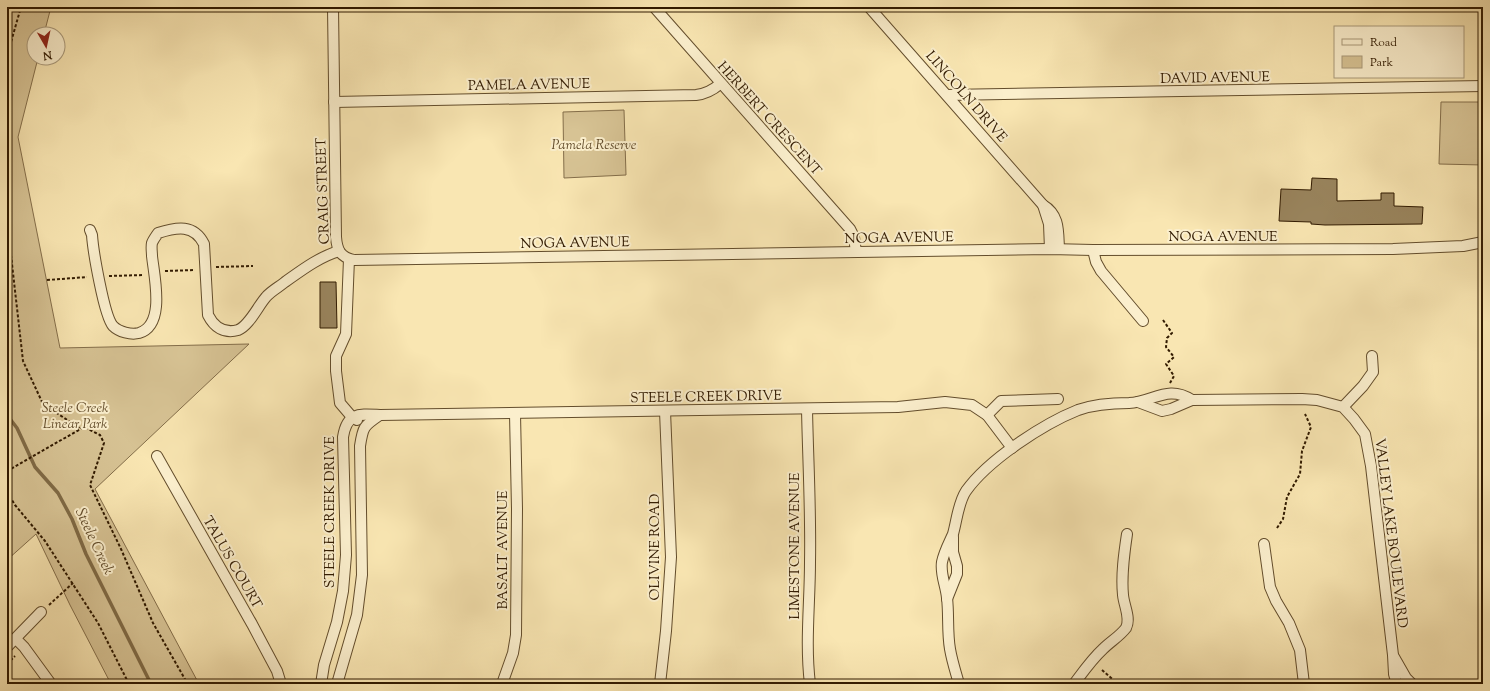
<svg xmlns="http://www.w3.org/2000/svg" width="1490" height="691" viewBox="0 0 1490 691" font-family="'Sorts Mill Goudy',serif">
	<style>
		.green { fill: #d7c394; stroke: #846e4a }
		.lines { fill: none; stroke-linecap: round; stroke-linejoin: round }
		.stream { stroke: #806b46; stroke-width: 3.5 }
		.building { fill: #99845d; stroke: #311a00 }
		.street-casing { stroke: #634d2c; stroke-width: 12 }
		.path { stroke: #311a00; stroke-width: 2; stroke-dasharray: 3 2; stroke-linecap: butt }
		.street { stroke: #fbefcd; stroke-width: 10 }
		.labels { text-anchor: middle; stroke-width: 4; stroke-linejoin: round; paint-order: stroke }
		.street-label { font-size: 14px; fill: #311a00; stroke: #fbefcd }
		.park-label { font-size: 14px; font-style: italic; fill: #634d2c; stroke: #fbefcd }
		.water-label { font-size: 15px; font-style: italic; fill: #66502f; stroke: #fbefcd }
	</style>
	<rect width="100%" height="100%" fill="#f9e6b2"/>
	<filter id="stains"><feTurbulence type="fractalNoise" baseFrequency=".005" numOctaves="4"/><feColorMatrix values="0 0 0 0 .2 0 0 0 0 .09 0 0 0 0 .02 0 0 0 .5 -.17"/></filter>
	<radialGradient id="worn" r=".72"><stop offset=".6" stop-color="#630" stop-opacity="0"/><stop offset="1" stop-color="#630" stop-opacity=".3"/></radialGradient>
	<g class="green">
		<path d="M7,7h44l-7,27h-10v24h4l-20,79 42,211 189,-4 -154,145 104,195h-88l-41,-79 -34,-71 -29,26z"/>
		<path d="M1441,102h42v63l-44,-1z"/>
		<path d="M624,110l2,65 -62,3 -1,-66z"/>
	</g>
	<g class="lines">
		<path class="stream" d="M7,415l10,13 18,39 23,26 14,26 14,35 65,130"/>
	</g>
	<g class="building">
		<path d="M1312,178l25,1v22l44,-1v-7h13v13l29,1 -1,17 -97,1 -14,-1v-2l-32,-1 2,-32 30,1z"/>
		<path d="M320,282h16l1,46h-17z"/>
	</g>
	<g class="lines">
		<defs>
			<g id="street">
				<path d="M333,7l3,230c1,13 4,20 18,23l696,-11 43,1 300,-1 70,-3 20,-4"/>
				<path d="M654,7l196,222 4,8 2,15"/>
				<path d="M869,7l174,198c17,10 15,27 16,44"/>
				<path d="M947,95l536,-9"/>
				<path d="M334,102l362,-7c10,-1 17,-5 24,-11"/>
				<path d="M1043,205l6,19 1,25"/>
				<path d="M90,230l2,5c1,15 12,81 21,91 6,6 18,9 26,7 27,-8 15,-57 13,-77 0,-4 -1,-9 0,-13 1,-3 4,-7 6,-10 19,-6 36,-9 46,11l4,71c6,12 16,19 30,15 11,-4 20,-24 28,-33 5,-6 13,-10 19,-15 17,-12 34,-25 54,-31"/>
				<path d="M1093,250l3,12 5,9 42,50"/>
				<path d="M349,259l-3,75 -10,22v15l4,32 12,14 5,3"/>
				<path d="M1138,402l24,9 9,-2 21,-9 110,-1 15,1 26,7 11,12 11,15 6,32 22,189 1,19 3,10"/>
				<path d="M1343,407l20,-21 10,-14 -1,-16"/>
				<path d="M807,409c1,51 4,102 3,153 0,41 -5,81 0,122"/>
				<path d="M987,415l14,-14 57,-2"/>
				<path d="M157,456l95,168 25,47 4,13"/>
				<path d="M1264,544l6,43 6,14 13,22 11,27 4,34"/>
				<path d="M947,599l10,-25v-8l-4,-14v-15"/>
				<path d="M16,639l8,8 27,37"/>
				<path d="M7,647l34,-35"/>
				<path d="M1394,657l12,21 6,6"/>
				<path d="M321,684l3,-19 13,-43 6,-31 3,-36 -3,-118c4,-25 16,-23 37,-22l518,-8 47,-5 27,3 15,10 25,33"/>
				<path d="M337,684l20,-69 5,-40 -2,-129c3,-20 4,-20 20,-31"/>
				<path d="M502,684l11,-31 3,-18 1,-126 -2,-95"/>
				<path d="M660,684l6,-53 5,-74 -6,-146"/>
				<path d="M959,684c-3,-11 -7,-23 -9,-35 -3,-17 -1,-35 -3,-51 -1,-12 -7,-24 -5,-36 2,-10 7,-19 11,-28 4,-14 5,-31 13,-43 22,-31 77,-67 112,-81 17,-6 33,-7 51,-7 24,-1 39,-19 63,-3"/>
				<path d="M1074,684c9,-12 18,-25 29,-35 7,-7 17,-13 23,-21 5,-10 -2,-22 -3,-33 -2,-20 1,-41 4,-61"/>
			</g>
		</defs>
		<use href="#street" class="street-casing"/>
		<g class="path">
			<path d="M7,56l14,-49"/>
			<path d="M7,220l16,141 20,43 38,25"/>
			<path d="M216,267l37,-1"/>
			<path d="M165,271l30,-1"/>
			<path d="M109,276l35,-1"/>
			<path d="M47,280l40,-3"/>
			<path d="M1163,320l9,13 -5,5 -1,9 8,10 -8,7 8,12 -4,7"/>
			<path d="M7,471l77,-44 16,8 4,8 -14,42 31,64 32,74 33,58 10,3"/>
			<path d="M7,492l8,13 30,36 53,82 31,61"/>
			<path d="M1277,528l6,-9 4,-22 13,-23 2,-23 9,-24 -6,-13"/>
			<path d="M49,605l24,-22"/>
			<path d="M7,664l8,-8"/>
			<path d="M1102,670l16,14"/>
		</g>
		<use href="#street" class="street"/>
	</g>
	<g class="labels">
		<g class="street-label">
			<text transform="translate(1215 77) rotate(-1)" y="5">DAVID AVENUE</text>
			<text transform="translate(529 84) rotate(-1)" y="5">PAMELA AVENUE</text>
			<text transform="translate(967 96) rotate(49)" y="5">LINCOLN DRIVE</text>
			<text transform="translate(770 118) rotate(48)" y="5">HERBERT CRESCENT</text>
			<text transform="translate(322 191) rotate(-92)" y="5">CRAIG STREET</text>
			<text x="1223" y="241">NOGA AVENUE</text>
			<text transform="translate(899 237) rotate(-1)" y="5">NOGA AVENUE</text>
			<text transform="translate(575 242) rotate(-1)" y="5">NOGA AVENUE</text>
			<text transform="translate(706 396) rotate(-1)" y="5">STEELE CREEK DRIVE</text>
			<text transform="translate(329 512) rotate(-90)" y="5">STEELE CREEK DRIVE</text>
			<text transform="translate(1392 533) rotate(83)" y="5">VALLEY LAKE BOULEVARD</text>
			<text transform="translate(794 546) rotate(-90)" y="5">LIMESTONE AVENUE</text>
			<text transform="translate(654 547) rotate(-90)" y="5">OLIVINE ROAD</text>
			<text transform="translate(502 550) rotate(-90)" y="5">BASALT AVENUE</text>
			<text transform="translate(233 562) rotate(60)" y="5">TALUS COURT</text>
		</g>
		<g class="park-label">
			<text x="594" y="149">Pamela Reserve</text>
			<text x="75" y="412">Steele Creek<tspan x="75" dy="16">Linear Park</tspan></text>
		</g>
		<g class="water-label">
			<text transform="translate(95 541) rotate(65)" y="5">Steele Creek</text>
		</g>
	</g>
	<rect width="1490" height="691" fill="none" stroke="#f9e6b2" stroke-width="24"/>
	<rect x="8" y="8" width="1474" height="675" fill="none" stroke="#311a00" stroke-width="2"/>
	<rect x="12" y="12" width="1466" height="667" fill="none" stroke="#311a00"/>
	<rect x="1334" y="26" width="130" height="52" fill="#fbefcd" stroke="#aa9a7b"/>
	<rect x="1342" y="39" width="20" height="6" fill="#fbefcd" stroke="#aa9a7b"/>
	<text x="1370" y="46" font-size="12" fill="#311a00">Road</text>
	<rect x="1342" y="56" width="20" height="12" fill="#d7c394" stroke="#aa9a7b"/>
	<text x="1370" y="66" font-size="12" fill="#311a00">Park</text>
	<g transform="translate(46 46) rotate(171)"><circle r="19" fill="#fbefcd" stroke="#aa9a7b"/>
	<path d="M0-3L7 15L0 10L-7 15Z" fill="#8f2418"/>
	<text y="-6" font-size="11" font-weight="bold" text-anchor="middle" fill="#311a00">N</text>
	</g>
	<rect width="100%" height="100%" filter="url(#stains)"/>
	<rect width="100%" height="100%" fill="url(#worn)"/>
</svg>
